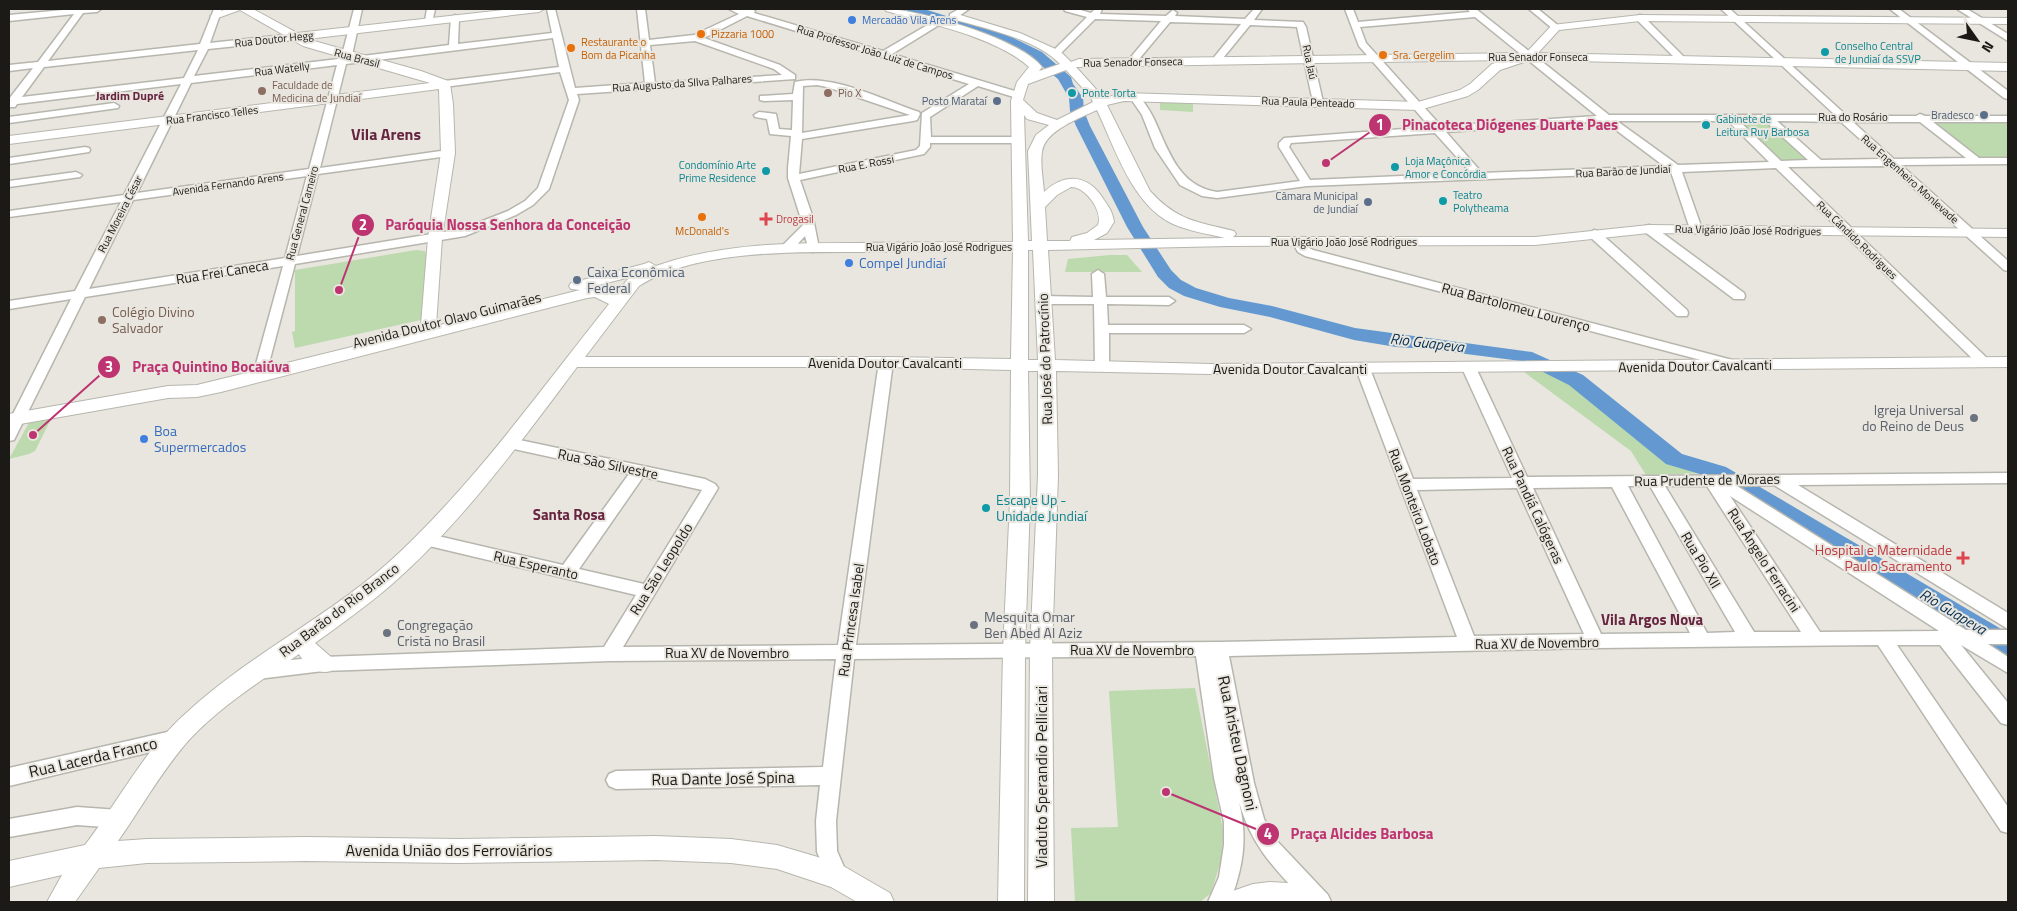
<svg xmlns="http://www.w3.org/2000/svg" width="2017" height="911" viewBox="0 0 2017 911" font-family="'Titillium Web',sans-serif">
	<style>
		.green { fill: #bcdaad }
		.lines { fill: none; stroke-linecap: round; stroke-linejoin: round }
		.river { fill: #6399d0; fill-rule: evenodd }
		.minor-casing { stroke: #b7b6ae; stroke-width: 3 }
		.major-casing { stroke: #b7b6ae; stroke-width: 2 }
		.minor { fill: #fff; fill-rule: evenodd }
		.major { fill: #fff; fill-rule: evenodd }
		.shop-dot { fill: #3f7fe0; stroke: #e8e6de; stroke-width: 2 }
		.food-dot { fill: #e8710a; stroke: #e8e6de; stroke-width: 2 }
		.culture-dot { fill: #0f9aa8; stroke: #e8e6de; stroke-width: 2 }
		.education-dot { fill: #8d6e63; stroke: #e8e6de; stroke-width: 2 }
		.service-dot { fill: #5c6f8a; stroke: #e8e6de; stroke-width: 2 }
		.health-dot { fill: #e0444e; stroke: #e8e6de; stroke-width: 2 }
		.worship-dot { fill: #6b7280; stroke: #e8e6de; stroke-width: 2 }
		.labels { text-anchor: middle; stroke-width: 4; stroke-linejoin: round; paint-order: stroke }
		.far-shop-label { font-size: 11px; fill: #366cbe; stroke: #e8e6de; text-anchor: start }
		.far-food-label { font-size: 11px; fill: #c56008; stroke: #e8e6de; text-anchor: start }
		.far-street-label { font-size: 11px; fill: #1b1a17; stroke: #e8e6de }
		.far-culture-label { font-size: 11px; fill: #0d838f; stroke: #e8e6de; text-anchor: start }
		.far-education-label { font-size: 11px; fill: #785e54; stroke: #e8e6de; text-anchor: start }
		.far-service-label { font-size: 11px; fill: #4e5e75; stroke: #e8e6de; text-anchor: end }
		.far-health-label { font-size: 11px; fill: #be3a42; stroke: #e8e6de; text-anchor: start }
		.far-neighbourhood-label { font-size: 12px; font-weight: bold; fill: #672440; stroke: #e8e6de }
		.shop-label { font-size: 14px; fill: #366cbe; stroke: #e8e6de; text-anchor: start }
		.street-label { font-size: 14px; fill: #1b1a17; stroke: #e8e6de }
		.service-label { font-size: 14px; fill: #4e5e75; stroke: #e8e6de; text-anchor: start }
		.education-label { font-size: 14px; fill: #785e54; stroke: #e8e6de; text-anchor: start }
		.worship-label { font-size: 14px; fill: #5b616d; stroke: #e8e6de; text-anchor: start }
		.culture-label { font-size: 14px; fill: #0d838f; stroke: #e8e6de; text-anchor: start }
		.health-label { font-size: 14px; fill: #be3a42; stroke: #e8e6de; text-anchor: end }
		.water-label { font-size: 15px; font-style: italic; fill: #052e52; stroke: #e8e6de }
		.neighbourhood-label { font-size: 15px; font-weight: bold; fill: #672440; stroke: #e8e6de }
		.far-district-label { font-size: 16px; font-weight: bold; fill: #672440; stroke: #e8e6de }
		.near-street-label { font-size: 16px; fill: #1b1a17; stroke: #e8e6de }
		.leader { fill: none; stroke: #bd3471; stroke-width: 2 }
		.callout-dot { fill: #bd3471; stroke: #e8e6de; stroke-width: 2 }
		.mark-label { font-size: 15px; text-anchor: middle; font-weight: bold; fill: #fff }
		.callout-label { font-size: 15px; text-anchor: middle; font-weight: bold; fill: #bd3471; stroke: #e8e6de; stroke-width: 4; stroke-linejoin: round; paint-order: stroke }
	</style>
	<rect width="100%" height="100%" fill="#e8e6de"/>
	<g class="green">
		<path d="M1160,101l33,1v10l-33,-2z"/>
		<path d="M1938,122h70v37l-29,-2 -41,-33z"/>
		<path d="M1766,123l5,1 40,36 -26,3 -8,-2 -36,-35 1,-2z"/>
		<path d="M416,250l9,1 2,8 -6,61 -126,28 -3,-16 3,-1v-61z"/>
		<path d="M1110,255h17l15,17h-77l3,-13z"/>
		<path d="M1546,370l32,19 60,48 37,26 38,10 -67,2 -15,-24 -107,-79z"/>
		<path d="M53,415l-18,36 -6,3 -20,5 22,-40z"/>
		<path d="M1195,688l28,142 -1,27 -11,36 -11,9h-125l-4,-74 47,-1 -9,-136z"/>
	</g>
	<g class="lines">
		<path class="river" d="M906,9h18l83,26 35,17 29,25 2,7 10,14 1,13 6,15 53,101 28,43 10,10 15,8 33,10 43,8 83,22 177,24 51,23 99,79 44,13 282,166v22l-9,-3 -289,-175 -44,-13 -97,-79 -48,-24 -94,-12 -31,-2 -42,-7 -84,-23 -50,-10 -36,-11 -15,-8 -11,-11 -31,-50 -51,-101 -6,-15 -1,-13 -11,-19 -26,-21 -35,-17 -89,-29z"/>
		<defs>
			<g id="minor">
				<path d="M74,9h27l-4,3 -14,1 -35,48 152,-17 14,-35h8l-12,34 84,-9 5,3 -5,3 -86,9 -14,27 153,-18 -5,-3 12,-46h8l-10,46 -5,3 102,-13 2,-27 4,-3 4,3 -1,26 94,-11 -5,-24h8l20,79 70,-5 -8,-74h8l4,31 45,-5 45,-21 -10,-5h23l3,2 -1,2 129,38 53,-31 3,1v4l-47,29 129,39 1,2 -5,3 -39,-12 -48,31 1,20h88l5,3 -5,3h-89v4l-6,7 -124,26 13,38 6,30 -6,4 -4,-1 -4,-15 -14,15h-8l-2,-3 2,-3 20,-20 -15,-47v-10l3,-32 -21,-2 -3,-15 -12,-2 -1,-2 5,-3 17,2 3,15 13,1 1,-30 -29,1 -4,-1v-4l33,-2 2,-12c36,-9 88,18 124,30l1,2 -3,6 -4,1 -111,18 -3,35 117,-24 4,-4 2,-33 47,-29 -222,-68 -43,22 76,27 15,10v4l-218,15 2,6 -30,89 -16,16 -17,10 -51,21 -170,28 -27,103h-10l-2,-3 27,-98 -198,31 -69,139 -2,4 -5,1v-19l62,-123 -62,10v-8l66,-10 46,-89 -112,15v-6l115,-16 57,-111 -164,20 -2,3h-6v-8l24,-31 -24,3v-6l29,-3 36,-48 -65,7v-6zM553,38l6,29 -115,14 -5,3 5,3 116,-15 9,28 -31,88 -13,13 -17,10 -46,18 -165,27 21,-82 130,-18 5,-3 -5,-3 -128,18 26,-104zM695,41l79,28 8,6 -127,8 -5,-38zM198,50l-14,28 -162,19 22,-30zM337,65l-28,104 -172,24 54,-110zM817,85l10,2 83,28 -108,18 1,-47zM307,176l-22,82 -196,31 44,-89z"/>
				<path d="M427,9h8l-3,14h-6l-1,-2z"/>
				<path d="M959,9h10l-13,9h-6v-4z"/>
				<path d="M1064,9h13l14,4 4,-4h7l-2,5 66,2 7,-6 4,3 -2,3 70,3 9,-10h8l-8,11 49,2 3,5 17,75 -5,3 -5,-3 -16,-75 -47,-2 -31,38 -3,1 -5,-3 30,-37 -71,-2 -36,43 -3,1 -5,-3 35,-42 -66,-2 -36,36h-6v-4l34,-34 -22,-6z"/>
				<path d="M1345,9h8l5,13 112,-10 -3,-3h9l133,106h226l-114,-106h9l117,107h69l4,-2 5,2h83v6h-75l46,36h29v6l-107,1 107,96v10l-4,-1 -115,-104 -101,1 203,195 -2,3h-10l-203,-197 -94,4 20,57 -6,4 -6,-4 -19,-57 -364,14 -90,12 -15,-2 -22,-11 -25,-37 -13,-33 -13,-19 1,-2h8c5,7 11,15 15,23 15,31 24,69 64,75l83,-11 -21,-34v-4l5,-5 146,-11 -71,-81zM1475,17l122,99 -156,10 -75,-83 -6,-16zM1604,121l60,45 -182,7 -36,-41zM1617,121h111l41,41 -91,3zM1739,121h26l43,39 -27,1zM1777,121l64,1 41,37 -61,1zM1853,122h67l46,36 -72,1zM1435,133l36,40 -161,7 -21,-33 2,-4z"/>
				<path d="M1529,9h9l22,18 -1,2h-6z"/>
				<path d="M1890,9h9l109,82v8l-4,-1z"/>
				<path d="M1957,9h10l41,25v7z"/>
				<path d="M1640,15l3,1 41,41v4h-6l-41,-41v-4z"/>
				<path d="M114,103l5,3 -1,2 -109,15v-6z"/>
				<path d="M85,147l4,1 1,2 -1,2 -80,12v-6z"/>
				<path d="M76,172l6,3 -2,2 -71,10v-6z"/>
				<path d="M1649,225l4,1 91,67 1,3 -1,3h-10l-89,-67 -2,-3 2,-3z"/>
				<path d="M1594,230l4,1 89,79 1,3 -1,3h-10l-87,-79 -2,-3z"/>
				<path d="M1298,238l4,1 5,8 6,3 427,112 2,3 -2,3 -5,1 -430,-113 -7,-4 -6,-10z"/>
				<path d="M1098,270l6,4 2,23h63l6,4 -6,4 -62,-1 1,21h136l7,4 -7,4h-135v32l-2,3h-10l-2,-3 -1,-61h-52l-6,-4 6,-4 51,1 -1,-23z"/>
				<path d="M886,358l5,1 2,3 -37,283 363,-3 238,-5 -101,-268 2,-3h10l2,3 43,110 99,-1 -50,-110 2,-3h10l2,3 51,109 481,-4v10l-210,2 210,128v16l-234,-144 -37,1 229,144h42v14h-20l20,13v16l-47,-28 47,58v22l-7,-2 -61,-78h-43l111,162v26l-7,-2 -123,-186 -282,3 -367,8 25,127 10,36 13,22 51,54 3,7h-25c-31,-33 -54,-55 -67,-100 9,37 4,65 -9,100h-22l11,-25 5,-32v-23l-10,-44 -18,-122 -342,3 -18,162 1,30 11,25 -3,7 -7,3 -7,-3 -14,-31 -1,-31 4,-36 -204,4 -7,-3 -3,-6 3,-6 7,-3 207,-4 13,-108 -227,2 -286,10 -65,8 -6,-3 -3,-5 3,-5 6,-3 65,-6 281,-10 32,-52 -211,-50 -6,-2 -2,-4 2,-4 6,-2 138,32 66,-91 -124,-27 -2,-4 2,-4 5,-1 195,41 10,5 3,4 -95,159 215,-2 41,-283 2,-3zM643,477l59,13 -58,94 -65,-15zM1628,486h22l85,146 -28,1zM1665,486h42l94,146h-47zM1612,487l78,146 -89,1 -68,-146zM1517,488l67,146 -110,2 -57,-146zM1730,496l209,135 -119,1z"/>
				<path d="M176,730l7,2 2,6 -2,6 -7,2 -167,40v-18z"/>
				<path d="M77,807l42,3 7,2 3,7 -3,7 -7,2 -42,-3 -68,12v-18z"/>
			</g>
			<g id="major">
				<path d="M226,9h27l44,24 216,-24h31l-5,3 -232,27 114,32 27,10 2,3 3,20 2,49 -13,85 -6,88 144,-36 -9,-1 -2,-3 2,-3 73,-19 5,-2 7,4c64,-23 133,-23 201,-23 52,-1 104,-1 156,-1l-2,-141 6,-19 12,-15c-31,-29 -101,-44 -143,-56l-1,-2c34,0 136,30 157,58l-3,4 21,-7c-23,-25 -74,-35 -107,-45l-1,-2 5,-3 63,19 40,18 11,11 8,-3 447,-6 26,-28 88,-10 368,3v6l-368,-3 -81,9 -21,23 470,10v8l-478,-11 -30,10 -22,20 -10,6 -49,14 -295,-9 -17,4 43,86c27,30 48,31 84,40l2,3 -3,3h302l114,-12 359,4v8l-359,-4 -114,12 -306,1 -181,4 7,110 156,4 797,-7v10l-797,7 -155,-3 2,104 -6,176 2,251h-26l2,-251 8,-176v-104h-10l2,130 -5,150 -1,251h-26l5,-251 7,-150 1,-131 -125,-3h-309c-57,76 -114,155 -186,218 -24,21 -50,39 -76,58l16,14 3,7 -3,7c-14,4 -25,-5 -32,-17 -38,27 -80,53 -111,87 -27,31 -47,67 -70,100l29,-2 159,-2 152,2 198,-3 75,3 46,6 61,18 52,30 4,9h-37l-26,-15 -54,-18 -46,-6 -75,-3 -198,3 -152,-2 -159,2 -48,5 -24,34h-28l15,-27 -53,12v-26l76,-16c33,-43 58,-93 99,-130 66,-62 150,-100 216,-163 79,-75 142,-164 209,-248l-14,-7 -8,1 -366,94 -24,5 -29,1 -159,28v-12l159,-28 29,-1 228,-56 -4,-4 7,-87 13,-85 -2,-64 -430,55v-8l421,-53 -127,-37 -63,-36 -25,9 -5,-3zM1506,60l-14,4 -22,20 -10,6 -42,12 -294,-9 -20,5 -28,-31zM1066,70l24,26 3,6 -36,18 -20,-7 -14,-13 5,-16zM1097,110c18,38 35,95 76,114 16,7 35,10 52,14l-131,2 13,-7 7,-11c-1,-9 -5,-15 -10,-22 -15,-25 -38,-28 -60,-8 -1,-13 -4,-28 -2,-40 2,-21 38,-34 55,-42zM1024,115l3,4 22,6 -13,10 -8,16 4,90h-4zM1071,187c15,0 32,24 27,38l-11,8 -15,4 -2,4h-23l-2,-34 12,-12zM1028,250h5l5,110h-10zM1013,251l-2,108 -125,-2h-301l54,-71c57,-37 159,-34 226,-34 49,-1 99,-1 148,-1zM634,276l-7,4 -11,15 -19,-8 -14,2z"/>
				<path d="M1270,882l18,1 26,10 4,9h-95l4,-9 26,-9z"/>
			</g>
		</defs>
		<use href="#minor" class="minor-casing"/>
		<use href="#major" class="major-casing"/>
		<use href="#minor" class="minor"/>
		<use href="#major" class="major"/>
	</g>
	<g class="shop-dot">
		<circle cx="852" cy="20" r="5"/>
		<circle cx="849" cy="263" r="5"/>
		<circle cx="144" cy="439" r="5"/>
	</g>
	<g class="food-dot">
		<circle cx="701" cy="34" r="5"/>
		<circle cx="571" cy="48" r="5"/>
		<circle cx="1383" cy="55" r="5"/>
		<circle cx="702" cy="217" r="5"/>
	</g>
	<g class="culture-dot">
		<circle cx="1825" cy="52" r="5"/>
		<circle cx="1072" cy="93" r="5"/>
		<circle cx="1706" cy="125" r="5"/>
		<circle cx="1395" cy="167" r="5"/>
		<circle cx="766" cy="171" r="5"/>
		<circle cx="1443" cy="201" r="5"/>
		<circle cx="986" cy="508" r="5"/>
	</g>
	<g class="education-dot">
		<circle cx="262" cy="91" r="5"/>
		<circle cx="828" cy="93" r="5"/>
		<circle cx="102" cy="320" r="5"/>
	</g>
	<g class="service-dot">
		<circle cx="997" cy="101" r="5"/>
		<circle cx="1984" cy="115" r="5"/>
		<circle cx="1368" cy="202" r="5"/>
		<circle cx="577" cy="280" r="5"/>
	</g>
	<g class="health-dot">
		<path d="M763.5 211.5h5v5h5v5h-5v5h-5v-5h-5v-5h5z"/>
		<path d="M1960.5 550.5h5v5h5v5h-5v5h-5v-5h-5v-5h5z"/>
	</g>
	<g class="worship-dot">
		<circle cx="1974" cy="418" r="5"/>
		<circle cx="974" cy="625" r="5"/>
		<circle cx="387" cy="633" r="5"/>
	</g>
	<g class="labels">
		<g class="far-shop-label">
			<text x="862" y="24">Mercadão Vila Arens</text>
		</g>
		<g class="far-food-label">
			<text x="711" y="38">Pizzaria 1000</text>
			<text x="581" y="46">Restaurante o<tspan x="581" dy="13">Bom da Picanha</tspan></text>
			<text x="1393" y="59">Sra. Gergelim</text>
			<text x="702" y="235" text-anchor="middle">McDonald's</text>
		</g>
		<g class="far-street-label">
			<text transform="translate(274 39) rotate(-6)" y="4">Rua Doutor Hegg</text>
			<text transform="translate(875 52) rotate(17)" y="4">Rua Professor João Luiz de Campos</text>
			<text x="1538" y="61">Rua Senador Fonseca</text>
			<text transform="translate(357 58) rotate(15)" y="4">Rua Brasil</text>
			<text transform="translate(1133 62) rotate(-1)" y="4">Rua Senador Fonseca</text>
			<text transform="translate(1310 62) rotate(78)" y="4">Rua Jaú</text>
			<text transform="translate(282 69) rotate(-7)" y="4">Rua Watelly</text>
			<text transform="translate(682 83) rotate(-4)" y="4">Rua Augusto da SIlva Palhares</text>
			<text transform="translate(1308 102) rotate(2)" y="4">Rua Paula Penteado</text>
			<text transform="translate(212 115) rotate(-7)" y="4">Rua Francisco Telles</text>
			<text x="1853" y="121">Rua do Rosário</text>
			<text transform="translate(866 164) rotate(-11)" y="4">Rua E. Rossi</text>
			<text transform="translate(1623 171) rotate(-3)" y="4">Rua Barão de Jundiaí</text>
			<text transform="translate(1910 179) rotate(42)" y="4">Rua Engenheiro Monlevade</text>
			<text transform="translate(228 184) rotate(-8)" y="4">Avenida Fernando Arens</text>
			<text transform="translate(302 213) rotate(-75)" y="4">Rua General Carneiro</text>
			<text transform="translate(120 214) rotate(-63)" y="4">Rua Moreira César</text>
			<text transform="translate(1748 230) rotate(1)" y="4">Rua Vigário João José Rodrigues</text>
			<text transform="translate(1857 240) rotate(44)" y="4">Rua Cândido Rodrigues</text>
			<text x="1344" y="246">Rua Vigário João José Rodrigues</text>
			<text x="939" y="251">Rua Vigário João José Rodrigues</text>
		</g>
		<g class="far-culture-label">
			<text x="1835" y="50">Conselho Central<tspan x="1835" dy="13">de Jundiaí da SSVP</tspan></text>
			<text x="1082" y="97">Ponte Torta</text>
			<text x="1716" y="123">Gabinete de<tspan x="1716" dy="13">Leitura Ruy Barbosa</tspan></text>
			<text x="1405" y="165">Loja Maçônica<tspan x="1405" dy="13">Amor e Concórdia</tspan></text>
			<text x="756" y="169" text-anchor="end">Condomínio Arte<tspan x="756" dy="13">Prime Residence</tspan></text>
			<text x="1453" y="199">Teatro<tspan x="1453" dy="13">Polytheama</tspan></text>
		</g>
		<g class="far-education-label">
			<text x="272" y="89">Faculdade de<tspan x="272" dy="13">Medicina de Jundiaí</tspan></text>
			<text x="838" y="97">Pio X</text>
		</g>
		<g class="far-service-label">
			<text x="987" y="105">Posto Marataí</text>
			<text x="1974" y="119">Bradesco</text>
			<text x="1358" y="200">Câmara Municipal<tspan x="1358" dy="13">de Jundiaí</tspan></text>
		</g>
		<g class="far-health-label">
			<text x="776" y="223">Drogasil</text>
		</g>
		<g class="far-neighbourhood-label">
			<text x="130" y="100">Jardim Dupré</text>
		</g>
		<g class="shop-label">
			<text x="859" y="268">Compel Jundiaí</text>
			<text x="154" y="436">Boa<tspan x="154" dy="16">Supermercados</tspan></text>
		</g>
		<g class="street-label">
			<text transform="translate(222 272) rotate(-9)" y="5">Rua Frei Caneca</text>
			<text transform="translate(1516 307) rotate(15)" y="5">Rua Bartolomeu Lourenço</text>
			<text transform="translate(447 320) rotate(-14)" y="5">Avenida Doutor Olavo Guimarães</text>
			<text transform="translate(1045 359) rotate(-92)" y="5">Rua José do Patrocínio</text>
			<text x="885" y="368">Avenida Doutor Cavalcanti</text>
			<text transform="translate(1695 366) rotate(-1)" y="5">Avenida Doutor Cavalcanti</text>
			<text x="1290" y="374">Avenida Doutor Cavalcanti</text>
			<text transform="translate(608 464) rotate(12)" y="5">Rua São Silvestre</text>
			<text transform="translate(1707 480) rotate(-1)" y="5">Rua Prudente de Moraes</text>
			<text transform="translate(1533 505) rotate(65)" y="5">Rua Pandiá Calógeras</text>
			<text transform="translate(1415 507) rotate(69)" y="5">Rua Monteiro Lobato</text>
			<text transform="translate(1701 560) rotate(59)" y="5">Rua Pio XII</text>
			<text transform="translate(1764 560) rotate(57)" y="5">Rua Ângelo Ferracini</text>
			<text transform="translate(536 565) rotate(13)" y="5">Rua Esperanto</text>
			<text transform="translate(661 569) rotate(-58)" y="5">Rua São Leopoldo</text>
			<text transform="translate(339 610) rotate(-37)" y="5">Rua Barão do Rio Branco</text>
			<text transform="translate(851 620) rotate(-82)" y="5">Rua Princesa Isabel</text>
			<text transform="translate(1537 643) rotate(-1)" y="5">Rua XV de Novembro</text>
			<text x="1132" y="655">Rua XV de Novembro</text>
			<text x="727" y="658">Rua XV de Novembro</text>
		</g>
		<g class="service-label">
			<text x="587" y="277">Caixa Econômica<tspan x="587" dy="16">Federal</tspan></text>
		</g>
		<g class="education-label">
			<text x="112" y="317">Colégio Divino<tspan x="112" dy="16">Salvador</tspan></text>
		</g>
		<g class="worship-label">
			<text x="1964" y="415" text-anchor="end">Igreja Universal<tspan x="1964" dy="16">do Reino de Deus</tspan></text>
			<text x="984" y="622">Mesquita Omar<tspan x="984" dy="16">Ben Abed Al Aziz</tspan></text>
			<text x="397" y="630">Congregação<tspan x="397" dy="16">Cristã no Brasil</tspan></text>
		</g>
		<g class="culture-label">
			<text x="996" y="505">Escape Up -<tspan x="996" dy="16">Unidade Jundiaí</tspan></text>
		</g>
		<g class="health-label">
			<text x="1952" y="555">Hospital e Maternidade<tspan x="1952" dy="16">Paulo Sacramento</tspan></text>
		</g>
		<g class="water-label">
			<text transform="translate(1427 343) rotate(7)" y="5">Rio Guapeva</text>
			<text transform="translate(1953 612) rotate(31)" y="5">Rio Guapeva</text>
		</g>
		<g class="neighbourhood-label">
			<text x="569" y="520">Santa Rosa</text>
			<text x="1652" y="625">Vila Argos Nova</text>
		</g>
		<g class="far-district-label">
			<text x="386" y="140">Vila Arens</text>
		</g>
		<g class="near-street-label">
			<text transform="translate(1238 743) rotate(78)" y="6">Rua Aristeu Dagnoni</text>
			<text transform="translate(93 757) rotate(-13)" y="6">Rua Lacerda Franco</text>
			<text transform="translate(1041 777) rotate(-90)" y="6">Viaduto Sperandio Pelliciari</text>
			<text transform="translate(723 778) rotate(-1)" y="6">Rua Dante José Spina</text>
			<text x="449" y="856">Avenida União dos Ferroviários</text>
		</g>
	</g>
	<path class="leader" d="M1326 163L1380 125M339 290L363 225M33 435L109 367M1166 792L1268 834"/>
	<g class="callout-dot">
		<circle cx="1326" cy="163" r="5"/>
		<circle cx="339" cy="290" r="5"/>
		<circle cx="33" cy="435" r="5"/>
		<circle cx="1166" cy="792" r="5"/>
		<circle cx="1380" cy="125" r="12"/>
		<circle cx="363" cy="225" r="12"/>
		<circle cx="109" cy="367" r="12"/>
		<circle cx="1268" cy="834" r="12"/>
	</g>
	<g class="mark-label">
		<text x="1380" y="130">1</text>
		<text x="363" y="230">2</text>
		<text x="109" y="372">3</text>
		<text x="1268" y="839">4</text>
	</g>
	<g class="callout-label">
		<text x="1510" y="130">Pinacoteca Diógenes Duarte Paes</text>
		<text x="508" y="230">Paróquia Nossa Senhora da Conceição</text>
		<text x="211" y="372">Praça Quintino Bocaiúva</text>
		<text x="1362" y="839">Praça Alcides Barbosa</text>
	</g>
	<rect width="2017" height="911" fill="none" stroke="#1b1a17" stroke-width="20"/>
	<g transform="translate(1977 40) rotate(123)" stroke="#e8e6de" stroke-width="4" paint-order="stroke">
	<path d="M0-4L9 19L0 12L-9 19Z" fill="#1b1a17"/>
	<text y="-8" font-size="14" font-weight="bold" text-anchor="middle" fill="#1b1a17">N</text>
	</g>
</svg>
